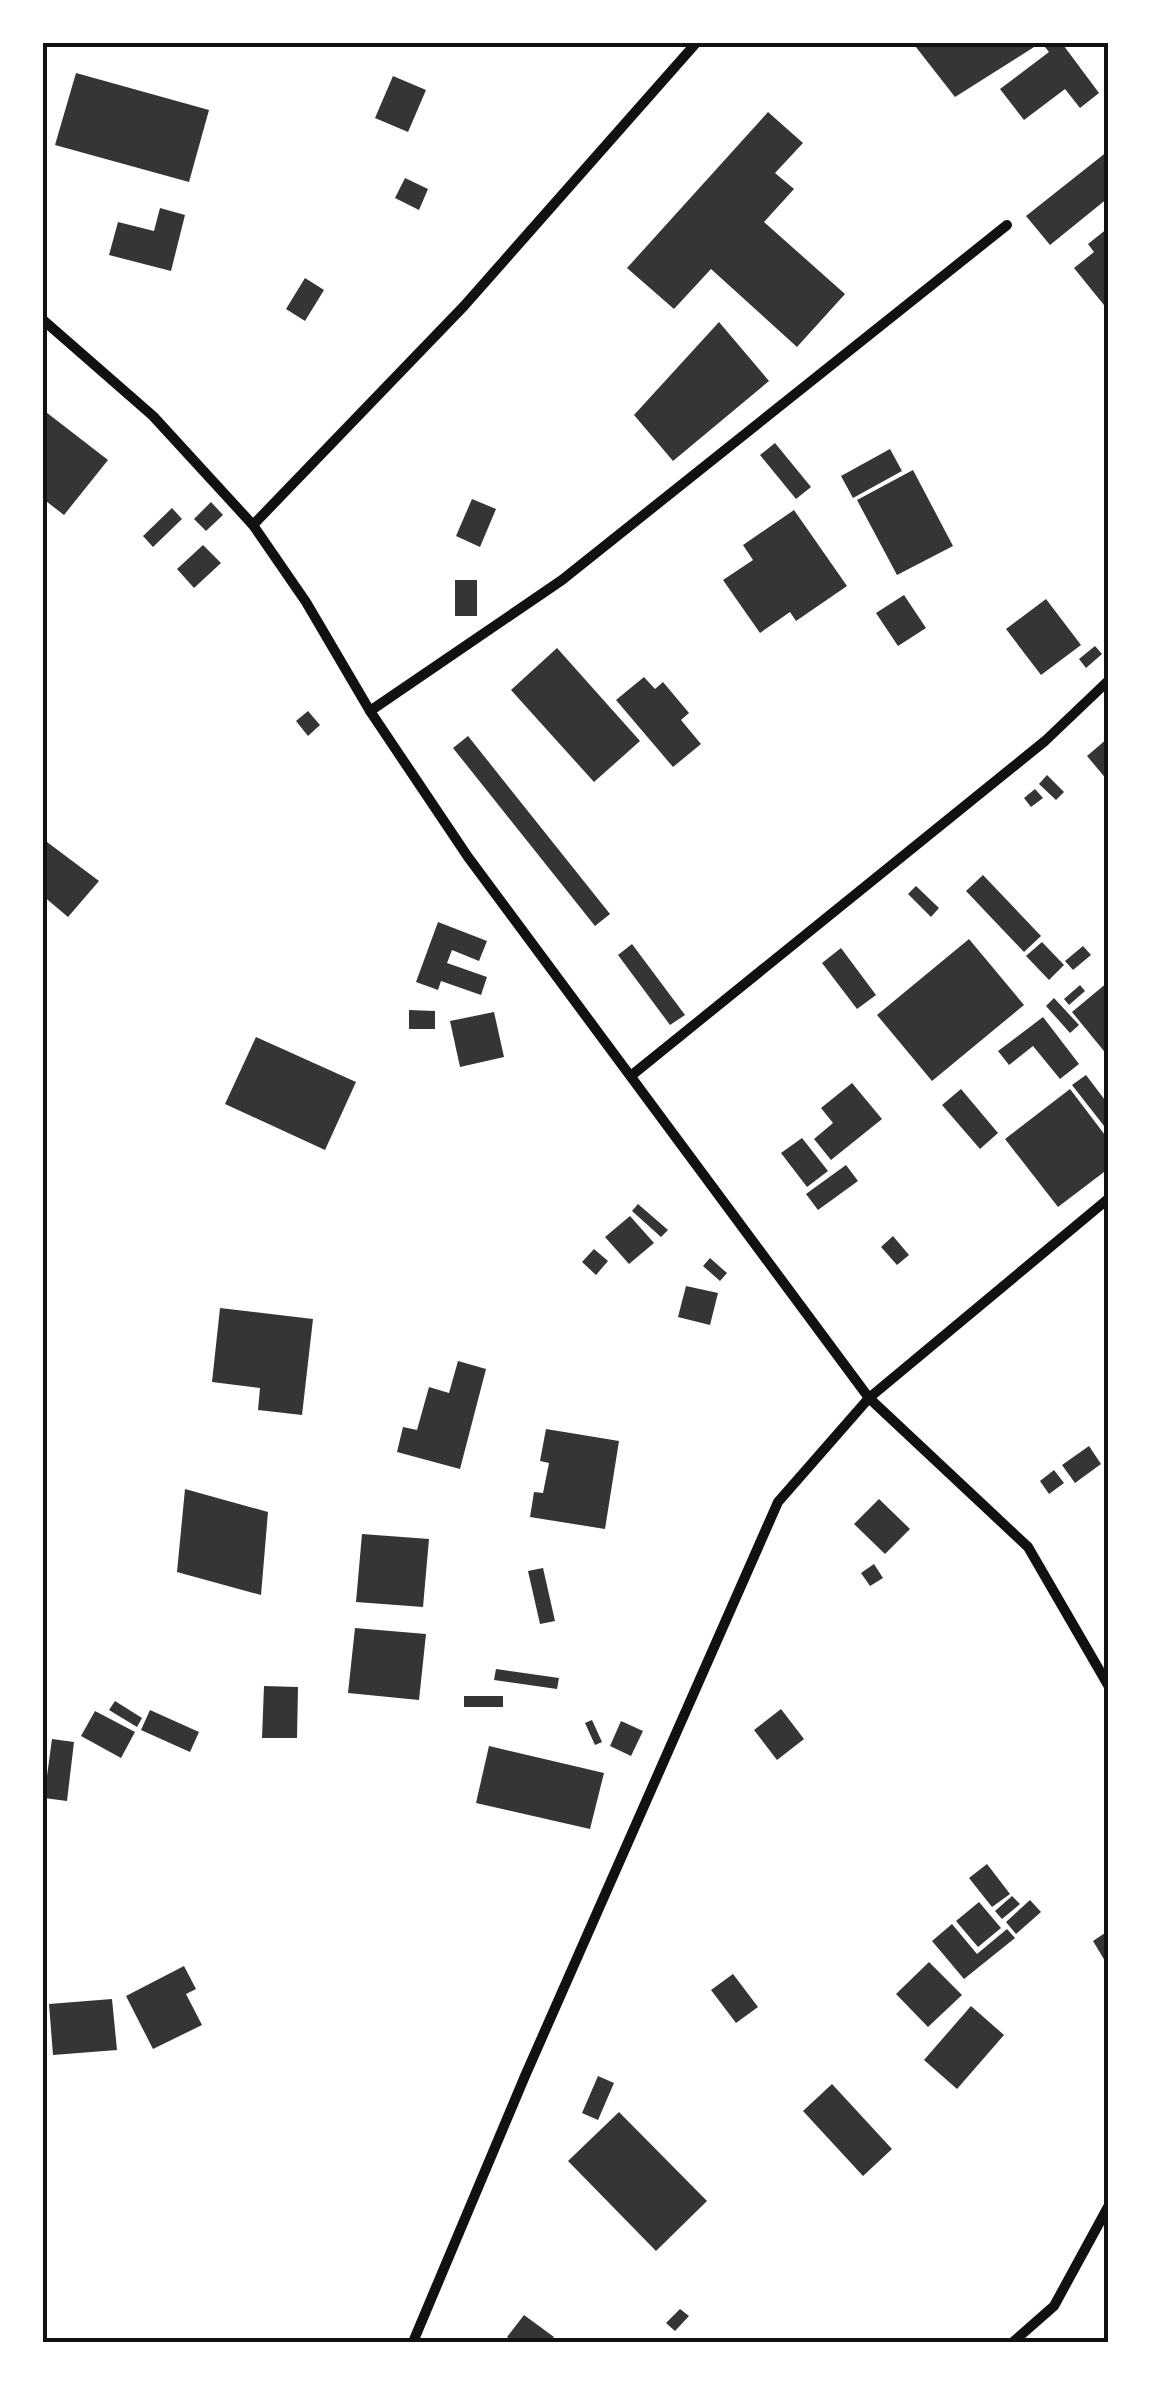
<svg xmlns="http://www.w3.org/2000/svg" width="1151" height="2385" viewBox="0 0 1151 2385" font-family="'PT Sans',sans-serif">
	<style>
		.building { fill: #353535 }
		.lines { fill: none; stroke-linecap: round; stroke-linejoin: round }
		.minor { stroke: #111; stroke-width: 10 }
		.neatline { fill: none; stroke: #111; stroke-width: 4 }
	</style>
	<rect width="100%" height="100%" fill="#fff"/>
	<g class="building">
		<path d="M912,42h130l-87,55z"/>
		<path d="M1052,42h9l38,51 -19,15 -15,-19 -41,31 -24,-31 49,-37 -4,-5z"/>
		<path d="M76,73l133,37 -20,72 -134,-37z"/>
		<path d="M393,76l33,14 -18,42 -33,-14z"/>
		<path d="M768,112l35,31 -28,30 19,16 -30,33 81,72 -48,53 -86,-78 -37,40 -47,-41z"/>
		<path d="M1108,151v47l-58,47 -24,-29z"/>
		<path d="M405,178l23,11 -9,21 -24,-12z"/>
		<path d="M160,208l25,7 -14,56 -62,-16 9,-33 36,9z"/>
		<path d="M1108,228v82l-34,-42 20,-16 -6,-8z"/>
		<path d="M305,278l19,12 -19,31 -19,-12z"/>
		<path d="M719,322l50,59 -96,80 -39,-46z"/>
		<path d="M42,409l66,51 -44,55 -22,-17z"/>
		<path d="M775,443l36,44 -15,12 -36,-44z"/>
		<path d="M890,449l12,22 -49,27 -12,-22z"/>
		<path d="M913,470l40,76 -56,29 -40,-75z"/>
		<path d="M472,499l24,10 -16,38 -24,-11z"/>
		<path d="M211,502l12,13 -17,16 -12,-12z"/>
		<path d="M172,508l10,11 -29,28 -10,-11z"/>
		<path d="M794,510l53,76 -51,35 -6,-9 -30,21 -37,-53 30,-20 -10,-15z"/>
		<path d="M203,545l18,18 -27,25 -17,-19z"/>
		<rect x="455" y="580" width="22" height="36"/>
		<path d="M904,595l22,33 -28,18 -22,-33z"/>
		<path d="M1046,599l35,46 -40,30 -35,-46z"/>
		<path d="M1095,646l7,8 -16,14 -7,-9z"/>
		<path d="M557,648l83,93 -46,41 -83,-92z"/>
		<path d="M644,677l11,12 8,-7 26,31 -8,7 20,24 -28,23 -57,-67z"/>
		<path d="M308,711l12,14 -12,11 -12,-15z"/>
		<path d="M468,736l142,178 -15,12 -142,-178z"/>
		<path d="M1108,738v43l-21,-25z"/>
		<path d="M1047,775l17,17 -8,8 -17,-16z"/>
		<path d="M1035,789l8,9 -12,9 -7,-9z"/>
		<path d="M47,842l52,39 -31,36 -26,-22v-47z"/>
		<path d="M983,875l58,61 -17,16 -58,-61z"/>
		<path d="M916,886l23,22 -8,9 -23,-23z"/>
		<path d="M438,922l49,19 -8,20 -27,-11 -5,13 40,14 -6,18 -40,-14 -3,9 -22,-8z"/>
		<path d="M969,939l55,66 -92,76 -55,-66z"/>
		<path d="M1042,942l22,23 -15,15 -23,-24z"/>
		<path d="M632,944l53,71 -15,10 -52,-70z"/>
		<path d="M1083,946l8,9 -18,15 -8,-9z"/>
		<path d="M841,948l35,47 -19,14 -35,-46z"/>
		<path d="M1108,982v74l-36,-44z"/>
		<path d="M1080,985l5,6 -16,14 -5,-6z"/>
		<path d="M1054,998l25,27 -9,8 -24,-27z"/>
		<path d="M409,1010l26,1v18h-26z"/>
		<path d="M494,1012l10,45 -44,10 -10,-46z"/>
		<path d="M1043,1017l36,47 -19,15 -27,-33 -24,19 -11,-14z"/>
		<path d="M256,1037l100,45 -31,68 -100,-46z"/>
		<path d="M1086,1075l22,29v27l-36,-46z"/>
		<path d="M852,1083l30,36 -51,41 -17,-21 19,-16 -12,-15z"/>
		<path d="M961,1089l37,44 -18,16 -38,-44z"/>
		<path d="M1070,1089l38,50v30l-50,38 -53,-68z"/>
		<path d="M802,1138l26,33 -21,16 -26,-34z"/>
		<path d="M846,1165l12,16 -40,29 -12,-16z"/>
		<path d="M638,1204l30,26 -7,7 -29,-26z"/>
		<path d="M630,1216l24,27 -25,21 -24,-27z"/>
		<path d="M893,1236l16,19 -12,10 -16,-18z"/>
		<path d="M594,1249l14,12 -12,14 -14,-13z"/>
		<path d="M710,1258l17,15 -7,8 -17,-15z"/>
		<path d="M686,1286l32,7 -8,32 -32,-8z"/>
		<path d="M220,1308l93,11 -11,96 -44,-5 2,-22 -48,-6z"/>
		<path d="M458,1361l28,8 -26,100 -63,-17 6,-25 14,3 12,-43 20,6z"/>
		<path d="M546,1429l73,12 -14,88 -75,-12 4,-25 9,1 6,-30 -9,-2z"/>
		<path d="M1089,1446l12,18 -26,19 -13,-18z"/>
		<path d="M1054,1470l10,13 -15,11 -9,-13z"/>
		<path d="M185,1489l83,23 -7,83 -84,-23z"/>
		<path d="M879,1499l31,30 -25,25 -31,-30z"/>
		<path d="M362,1534l67,5 -6,68 -67,-5z"/>
		<path d="M874,1564l9,14 -13,8 -9,-13z"/>
		<path d="M543,1568l12,53 -15,3 -12,-53z"/>
		<path d="M355,1628l71,6 -7,66 -71,-7z"/>
		<path d="M496,1669l63,9 -2,11 -63,-9z"/>
		<path d="M264,1686l34,1 -1,51h-35z"/>
		<rect x="464" y="1696" width="39" height="11"/>
		<path d="M115,1701l27,17 -5,9 -28,-17z"/>
		<path d="M781,1709l23,30 -27,21 -23,-30z"/>
		<path d="M150,1710l49,22 -9,20 -49,-22z"/>
		<path d="M95,1711l40,21 -14,26 -40,-22z"/>
		<path d="M592,1720l10,22 -7,3 -10,-22z"/>
		<path d="M621,1721l22,10 -12,25 -21,-10z"/>
		<path d="M52,1739l22,3 -7,59 -23,-3z"/>
		<path d="M489,1746l115,27 -14,56 -114,-26z"/>
		<path d="M987,1864l23,30 -18,13 -23,-29z"/>
		<path d="M1012,1896l8,8 -18,15 -7,-8z"/>
		<path d="M1030,1900l11,12 -25,22 -10,-12z"/>
		<path d="M979,1902l22,26 -23,19 -22,-26z"/>
		<path d="M952,1924l25,30 30,-25 8,9 -51,41 -32,-38z"/>
		<path d="M1108,1931v35l-15,-25z"/>
		<path d="M929,1962l33,33 -34,32 -32,-33z"/>
		<path d="M184,1966l12,23 -10,5 16,31 -49,24 -27,-53z"/>
		<path d="M733,1974l25,33 -22,16 -25,-33z"/>
		<path d="M112,1999l5,51 -64,5 -4,-51z"/>
		<path d="M971,2006l33,29 -47,54 -33,-29z"/>
		<path d="M598,2076l16,7 -16,37 -16,-7z"/>
		<path d="M832,2084l60,65 -29,27 -60,-65z"/>
		<path d="M619,2112l88,89 -51,50 -88,-90z"/>
		<path d="M680,2309l9,7 -14,15 -9,-8z"/>
		<path d="M524,2315l30,22 -4,5h-35l-8,-5z"/>
	</g>
	<g class="lines">
		<g class="minor">
			<path d="M42,319l111,97 100,109 53,77 64,109 98,146 401,541 159,149 80,138"/>
			<path d="M253,525l211,-219 233,-264"/>
			<path d="M370,711l192,-131 445,-355"/>
			<path d="M632,1075l413,-334 63,-60"/>
			<path d="M413,2342l112,-266 253,-574 91,-104 239,-199"/>
			<path d="M1013,2342l41,-36 54,-99"/>
		</g>
	</g>
	<rect width="1151" height="2385" fill="none" stroke="#ffffff" stroke-width="90"/>
	<rect x="45" y="45" width="1061" height="2295" class="neatline"/>
</svg>
